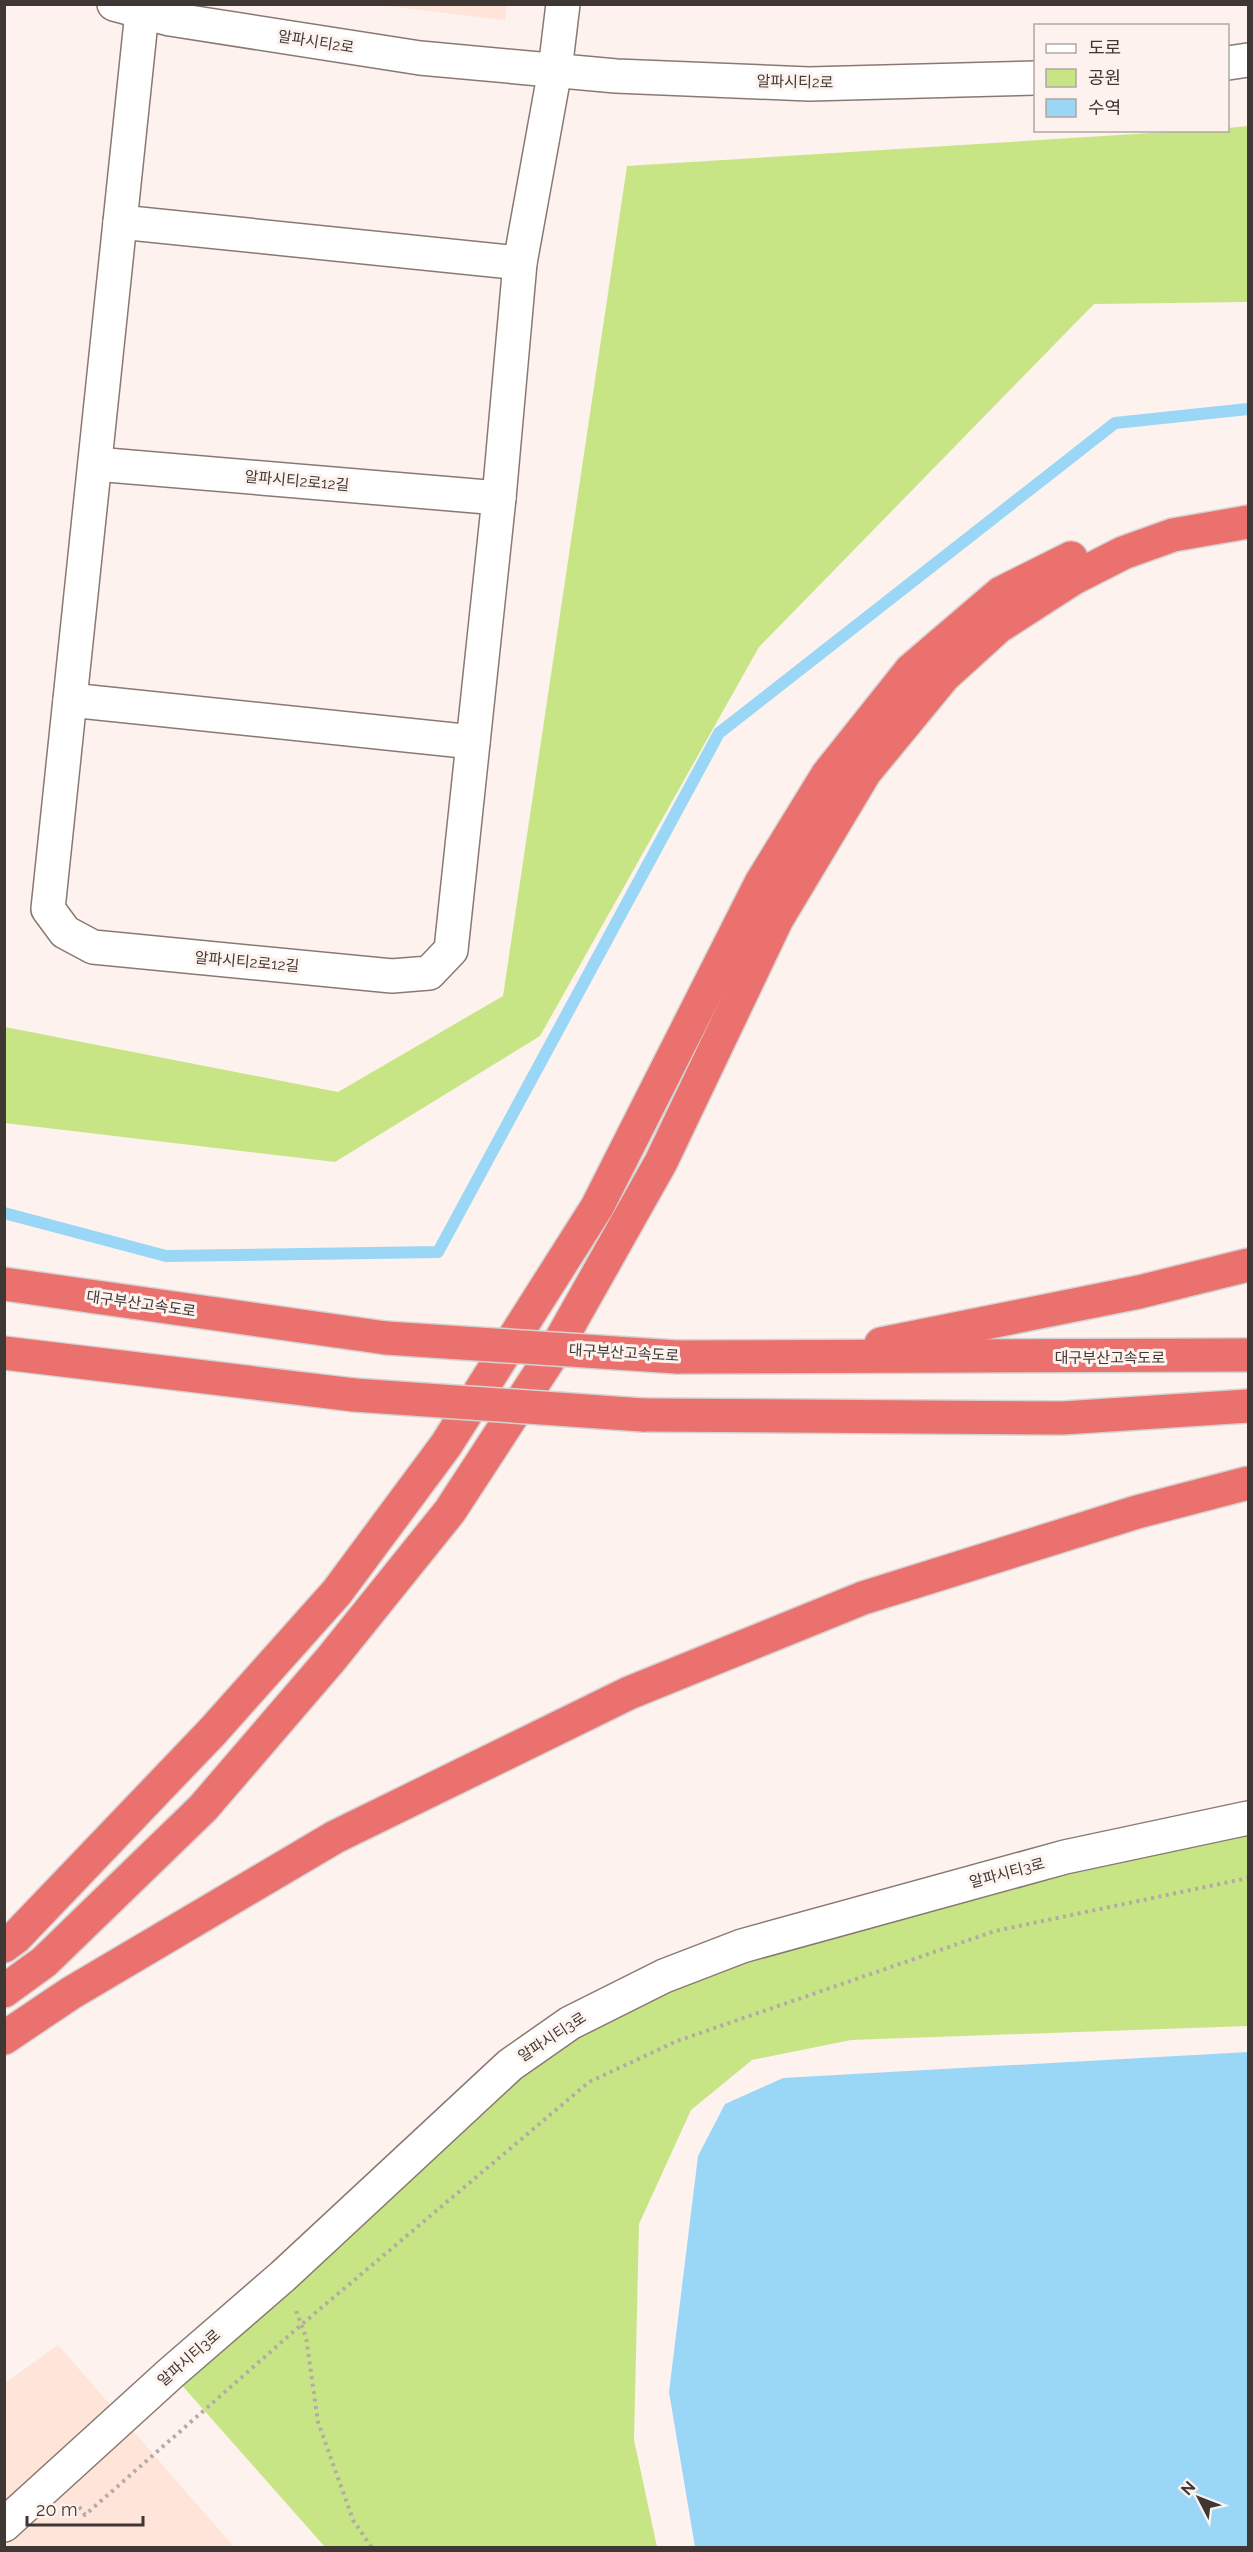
<svg xmlns="http://www.w3.org/2000/svg" width="1253" height="2552" viewBox="0 0 1253 2552" font-family="Raleway,'Noto Sans KR',sans-serif">
	<style>
		.built { fill: #fee4d9 }
		.green { fill: #c8e586 }
		.water { fill: #9ad7f7 }
		.lines { fill: none; stroke-linecap: round; stroke-linejoin: round }
		.stream { stroke: #9ad7f7; stroke-width: 12 }
		.minor-casing { stroke: #897972; stroke-width: 36 }
		.highway-casing { stroke: #d5d3d2; stroke-width: 36 }
		.path { stroke: #b4aaa6; stroke-width: 4; stroke-dasharray: 3 4.5; stroke-linecap: butt }
		.minor { stroke: #fff; stroke-width: 33 }
		.highway { stroke: #ea716d; stroke-width: 33 }
		.highway-bridge-casing { stroke: #d5d3d2; stroke-width: 36; stroke-linecap: butt }
		.highway-bridge { stroke: #ea716d; stroke-width: 33 }
		.labels { text-anchor: middle; stroke-width: 6; stroke-linejoin: round; paint-order: stroke }
		.street-label { font-size: 15px; fill: #3e3734; stroke: #fdf2ed }
	</style>
	<rect width="100%" height="100%" fill="#fdf2ed"/>
	<g class="built">
		<path d="M379,5l128,-1v1l-2,15z"/>
		<path d="M58,2345l176,202h-229l-1,-163z"/>
	</g>
	<g class="green">
		<path d="M1248,126v176l-154,2 -335,343 -219,389 -205,126 -330,-39v-96l333,65 165,-96 124,-830 556,-35 45,-1v-2z"/>
		<path d="M1248,1818v208l-397,14 -99,20 -61,50 -52,114 -5,216 23,107h-332l-154,-174 339,-308 154,-89z"/>
	</g>
	<path class="water" d="M1248,2052v495h-553l-26,-155 29,-236 27,-52 58,-26z"/>
	<g class="lines">
		<path class="stream" d="M4,1213l162,43 272,-4 281,-519 396,-310 133,-14"/>
		<defs>
			<g id="minor">
				<path d="M114,4l56,15 250,39 196,18 193,8 227,-6"/>
				<path d="M142,12l-94,897 17,23 28,15 299,29 37,-3 22,-23 48,-452 21,-235 35,-193 8,-66"/>
				<path d="M1228,63l20,-3"/>
				<path d="M120,222l400,41"/>
				<path d="M95,464l404,34"/>
				<path d="M70,700l403,42"/>
				<path d="M4,2525l167,-152 112,-97 227,-211 60,-42 94,-47 78,-30 323,-89 183,-39"/>
			</g>
			<g id="highway">
				<path d="M4,1284l382,54"/>
				<path d="M881,1344l258,-52 109,-27"/>
				<path d="M4,1353l350,42"/>
				<path d="M677,1357l571,-2"/>
				<path d="M643,1415l420,3 185,-12"/>
				<path d="M4,1946l11,-8 198,-207 124,-139 109,-147 151,-238 164,-324 67,-109 83,-104 90,-77 70,-35"/>
				<path d="M4,1991l40,-29 159,-154 128,-149 119,-148 105,-161 106,-188 116,-243 88,-147 79,-96 54,-49 76,-49 49,-25 50,-18 75,-13"/>
				<path d="M4,2038l67,-45 264,-156 294,-144 234,-95 274,-86 111,-29"/>
			</g>
		</defs>
		<use href="#minor" class="minor-casing"/>
		<use href="#highway" class="highway-casing"/>
		<g class="path">
			<path d="M296,2311l10,26 12,85 35,98 19,28"/>
			<path d="M79,2507l6,8 216,-190 288,-243 88,-41 318,-110 253,-53"/>
		</g>
		<use href="#minor" class="minor"/>
		<use href="#highway" class="highway"/>
		<defs>
			<g id="highway-bridge">
				<path d="M386,1338l291,19"/>
				<path d="M354,1395l289,20"/>
			</g>
		</defs>
		<use href="#highway-bridge" class="highway-bridge-casing"/>
		<use href="#highway-bridge" class="highway-bridge"/>
	</g>
	<g class="labels">
		<g class="street-label">
			<text transform="translate(316 42) rotate(9)" y="5">알파시티2로</text>
			<text transform="translate(795 82) rotate(1)" y="5">알파시티2로</text>
			<text transform="translate(297 481) rotate(5)" y="5">알파시티2로12길</text>
			<text transform="translate(247 962) rotate(5)" y="5">알파시티2로12길</text>
			<text transform="translate(141 1304) rotate(8)" y="5">대구부산고속도로</text>
			<text transform="translate(624 1353) rotate(3)" y="5">대구부산고속도로</text>
			<text x="1110" y="1363">대구부산고속도로</text>
			<text transform="translate(1007 1873) rotate(-15)" y="5">알파시티3로</text>
			<text transform="translate(552 2037) rotate(-33)" y="5">알파시티3로</text>
			<text transform="translate(189 2358) rotate(-41)" y="5">알파시티3로</text>
		</g>
	</g>
	<rect width="1253" height="2552" fill="none" stroke="#3e3734" stroke-width="12"/>
	<rect x="1034" y="24" width="195" height="108" fill="#fdf2ed" stroke="#b1a7a3" stroke-width="1.5"/>
	<rect x="1046" y="44" width="30" height="9" fill="#ffffff" stroke="#b1a7a3" stroke-width="1.5"/>
	<text x="1088" y="54" font-size="18" fill="#3e3734">도로</text>
	<rect x="1046" y="69" width="30" height="18" fill="#c8e586" stroke="#b1a7a3" stroke-width="1.5"/>
	<text x="1088" y="84" font-size="18" fill="#3e3734">공원</text>
	<rect x="1046" y="99" width="30" height="18" fill="#9ad7f7" stroke="#b1a7a3" stroke-width="1.5"/>
	<text x="1088" y="114" font-size="18" fill="#3e3734">수역</text>
	<g transform="translate(1199 2498) rotate(312)" stroke="#fdf2ed" stroke-width="4.5" paint-order="stroke">
	<path d="M0-4.5L10 22L0 15L-10 22Z" fill="#3e3734"/>
	<text y="-9" font-size="16" font-weight="bold" text-anchor="middle" fill="#3e3734">N</text>
	</g>
	<path d="M27 2516v9h116v-9" fill="none" stroke="#3e3734" stroke-width="3"/>
	<text x="36" y="2516" font-size="18" fill="#3e3734" stroke="#fdf2ed" stroke-width="4.5" paint-order="stroke">20 m</text>
</svg>
